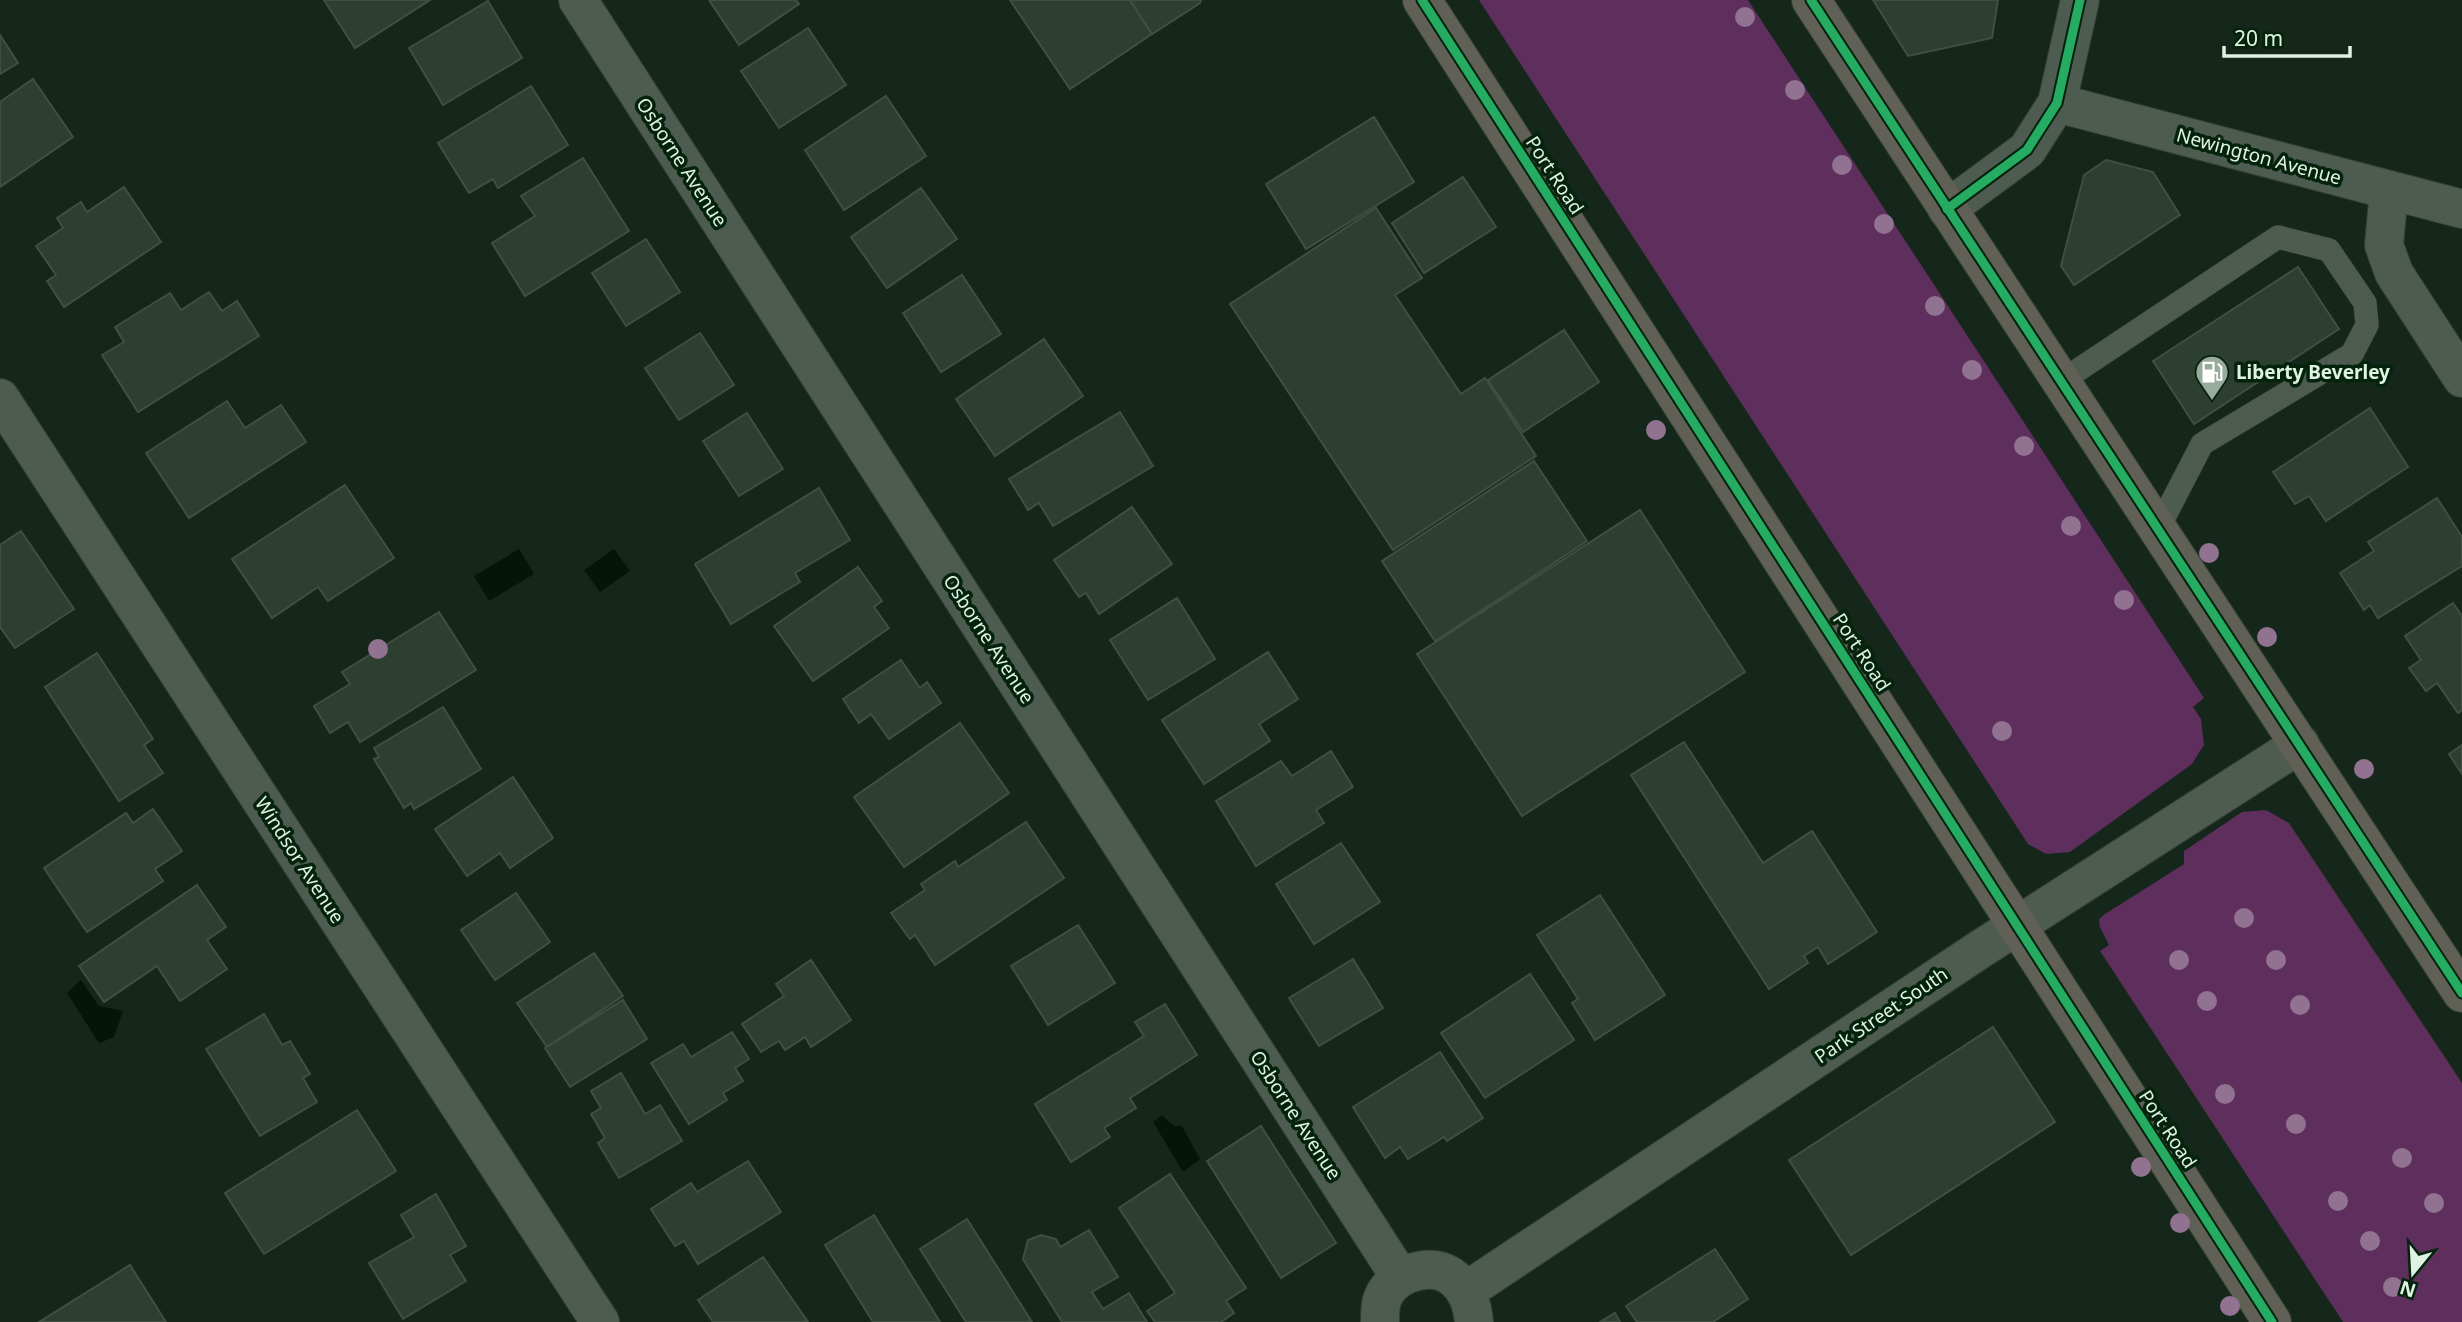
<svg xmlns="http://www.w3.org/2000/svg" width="2462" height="1322" viewBox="0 0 2462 1322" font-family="'Noto Sans',sans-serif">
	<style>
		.green { fill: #5e2f5c }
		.water { fill: #061509 }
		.building { fill: #2c3f31; stroke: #404f44; stroke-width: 2 }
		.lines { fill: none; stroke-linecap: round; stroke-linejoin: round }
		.lane-casing { stroke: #334036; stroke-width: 24 }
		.street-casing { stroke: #334036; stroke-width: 40 }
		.highway-casing { stroke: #334036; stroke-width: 40 }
		.lane { stroke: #4e5b50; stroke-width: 23 }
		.street { stroke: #4e5b50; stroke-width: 38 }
		.highway { stroke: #606056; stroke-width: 38 }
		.cycleway-casing { stroke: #04230d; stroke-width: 13 }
		.cycleway { stroke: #26ab63; stroke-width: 9 }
		.tree { fill: #917290 }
		.labels { text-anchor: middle; stroke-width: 7; stroke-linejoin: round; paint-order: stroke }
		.street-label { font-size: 19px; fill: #e0f2e3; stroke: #04230d }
		.poi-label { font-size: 19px; font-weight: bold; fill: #e0f2e3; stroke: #04230d; text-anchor: start }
	</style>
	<rect width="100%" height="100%" fill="#15261a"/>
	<g class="green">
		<path d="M1479,0h269l456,698 -11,9 8,12 3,26 -12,19 -122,88 -24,2 -18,-10z"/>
		<path d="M2266,810l23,13 173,260v239h-119l-243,-371 9,-6 -9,-18 -1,-8 6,-5 79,-50v-13l58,-39z"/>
	</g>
	<g class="water">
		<path d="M519,549l15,25 -45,27 -15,-25z"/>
		<path d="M614,549l16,22 -30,21 -16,-22z"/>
		<path d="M81,980l18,26 24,5 -9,26 -15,6 -32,-50z"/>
		<path d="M1162,1115l12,11h8l18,33 -17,13 -30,-50z"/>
	</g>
	<g class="building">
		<path d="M324,0h106l-75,48z"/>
		<path d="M709,0h87l3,4 -60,41z"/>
		<path d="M1010,0h120l22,34 -82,55z"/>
		<path d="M1130,0h71l-1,3 -48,31z"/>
		<path d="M1873,0h125l-6,38 -84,18z"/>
		<path d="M488,1l34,57 -79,47 -34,-57z"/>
		<path d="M808,28l38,57 -67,43 -38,-57z"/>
		<path d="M0,35l18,28 -18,11z"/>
		<path d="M33,79l40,58 -73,50v-85z"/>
		<path d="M531,86l37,59 -70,43 -5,-9 -24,14 -31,-50z"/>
		<path d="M886,96l40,60 -82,54 -39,-60z"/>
		<path d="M1374,117l40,65 -108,67 -40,-65z"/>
		<path d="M583,158l46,73 -104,65 -33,-53 43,-27 -14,-20z"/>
		<path d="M2106,160l47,12 27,43 -106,70 -13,-19 23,-91z"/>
		<path d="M1463,177l33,50 -72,46 -32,-50z"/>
		<path d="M124,187l37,55 -97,65 -17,-26 9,-6 -20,-29 27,-18 -6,-10 24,-16 6,10z"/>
		<path d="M921,188l36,51 -70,49 -36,-51z"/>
		<path d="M1376,208l46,70 -27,17 66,99 24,-16 51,78 -143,94 -163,-246z"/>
		<path d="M646,239l34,53 -54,34 -34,-53z"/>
		<path d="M2298,267l41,62 -145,95 -41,-63z"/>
		<path d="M962,275l39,59 -60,38 -38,-59z"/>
		<path d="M209,292l13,19 15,-10 22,35 -121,76 -36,-57 22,-13 -9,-15 55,-34 11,17z"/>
		<path d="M1564,330l35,52 -76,50 -35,-52z"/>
		<path d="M700,333l34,52 -55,35 -34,-52z"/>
		<path d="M1044,339l39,57 -88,60 -39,-57z"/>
		<path d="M227,401l18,27 36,-23 25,37 -117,76 -43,-65z"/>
		<path d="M2370,408l38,59 -82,54 -17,-25 -14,8 -22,-32z"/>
		<path d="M1120,412l33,54 -100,60 -14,-23 -11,7 -19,-31z"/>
		<path d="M747,413l36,56 -44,27 -36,-55z"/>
		<path d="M1534,461l53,80 -152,100 -53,-80z"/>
		<path d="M345,485l49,73 -66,43 -10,-14 -46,31 -40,-59z"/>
		<path d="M819,488l31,52 -55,33 5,9 -69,42 -36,-60z"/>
		<path d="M2437,498l25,39v29l-84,52 -8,-13 -6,5 -24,-37 34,-22 -6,-9z"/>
		<path d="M1132,507l40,57 -73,50 -13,-21 -7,4 -25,-37z"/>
		<path d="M1640,510l105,162 -223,144 -105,-162z"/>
		<path d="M21,531l53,78 -59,39 -15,-21v-82z"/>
		<path d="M858,567l24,34 -8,6 15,21 -76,53 -39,-55z"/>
		<path d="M1177,598l38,61 -67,41 -38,-60z"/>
		<path d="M2453,603l9,13v94l-4,3 -21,-30 -11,8 -17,-23 12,-8 -16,-24z"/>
		<path d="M439,612l37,58 -116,72 -12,-20 -18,11 -16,-27 36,-22 -8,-12z"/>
		<path d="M1268,652l30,47 -39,25 11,17 -66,43 -42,-64z"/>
		<path d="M97,653l56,86 -9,6 19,28 -44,28 -74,-114z"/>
		<path d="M901,660l19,28 7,-6 14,21 -52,36 -18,-25 -12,9 -16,-24z"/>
		<path d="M443,707l38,62 -67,40 -3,-6 -7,5 -30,-49 5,-2 -5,-9z"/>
		<path d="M960,723l49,70 -105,74 -50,-70z"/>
		<path d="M1684,742l79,121 49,-32 65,101 -49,32 -10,-17 -14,9 4,7 -39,26 -138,-214z"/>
		<path d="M2462,745v29l-13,-20z"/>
		<path d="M1331,751l22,36 -37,23 8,13 -68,43 -40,-65 65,-40 11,15z"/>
		<path d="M513,777l40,61 -43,30 -10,-15 -33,23 -32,-47z"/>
		<path d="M153,809l29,42 -27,18 8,12 -76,51 -43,-64 82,-55 7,10z"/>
		<path d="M1026,822l38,56 -129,87 -20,-30 -5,4 -19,-26 34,-23 -4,-6 34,-23 3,6z"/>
		<path d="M1341,843l39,59 -66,42 -38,-60z"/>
		<path d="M197,885l29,42 -19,13 20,29 -47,32 -23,-35 -53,36 -25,-36z"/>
		<path d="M516,893l34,49 -55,38 -34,-50z"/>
		<path d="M1600,895l65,100 -70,45 -23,-37 6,-4 -41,-64z"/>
		<path d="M1078,925l37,58 -67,42 -37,-59z"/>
		<path d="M594,953l29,43 -76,51 -30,-44z"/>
		<path d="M1353,959l30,49 -64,38 -30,-48z"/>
		<path d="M811,960l40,60 -40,27 -6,-10 -20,13 -6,-9 -18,11 -19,-28 42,-28 -8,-12z"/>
		<path d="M1530,974l44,66 -89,58 -44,-65z"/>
		<path d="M623,1000l24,39 -77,48 -25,-39z"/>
		<path d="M1165,1004l32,51 -67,43 6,10 -32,20 6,9 -39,25 -36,-58 109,-68 -9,-14z"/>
		<path d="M264,1014l18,31 8,-4 20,33 -7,4 14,24 -57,34 -54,-87z"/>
		<path d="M1993,1027l62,95 -204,133 -62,-95z"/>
		<path d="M732,1032l17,27 -14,9 8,13 -20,12 4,7 -38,24 -38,-61 32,-19 8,13z"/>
		<path d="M1440,1052l43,66 -36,23 -3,-4 -36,22 -8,-12 -15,11 -32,-51z"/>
		<path d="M621,1073l24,41 15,-9 22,36 -63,37 -21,-35 7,-5 -14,-24 10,-6 -10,-17z"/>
		<path d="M357,1110l39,61 -132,83 -39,-61z"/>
		<path d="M1261,1126l75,117 -55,35 -74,-117z"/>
		<path d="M748,1161l33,51 -83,52 -14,-23 -9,5 -24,-37 40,-26 6,9z"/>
		<path d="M1170,1174l76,114 -20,13 8,12 -13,9h-66l-8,-11 28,-18 -56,-85z"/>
		<path d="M436,1194l30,52 -16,9 16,26 -63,38 -34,-56 45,-26 -13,-22z"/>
		<path d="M874,1215l66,107h-67l-48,-77z"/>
		<path d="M967,1219l65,103h-66l-46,-73z"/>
		<path d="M1089,1230l29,47 -26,15 11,17 26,-16 18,29h-85l-39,-63 5,-19 13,-5 15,4 4,8z"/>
		<path d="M1715,1249l33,50 -35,23h-76l-11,-16z"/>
		<path d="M763,1257l45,65h-95l-15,-22z"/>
		<path d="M130,1265l36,57h-127z"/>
		<path d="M1615,1313l5,9h-20z"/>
	</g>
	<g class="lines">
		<defs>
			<path id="lane" d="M2060,382l218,-145 51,13 36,53 2,22 -15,29 -150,90 -45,87"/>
			<g id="street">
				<path d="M578,0l822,1277"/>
				<path d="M2057,103l405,106"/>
				<path d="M2389,190l-5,55 10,28 68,105"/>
				<path d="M1947,209l80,-59 30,-47 23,-103"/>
				<path d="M0,398l600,924"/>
				<path d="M1466,1291l513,-341 321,-206"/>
				<path d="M1380,1322c0,-7 0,-15 2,-22 4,-12 14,-21 26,-26 38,-15 63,11 66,48"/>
			</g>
			<g id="highway">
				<path d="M1422,0l850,1322"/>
				<path d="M1811,0l651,993"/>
			</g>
		</defs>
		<use href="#lane" class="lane-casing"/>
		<use href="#street" class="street-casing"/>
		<use href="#highway" class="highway-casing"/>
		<use href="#lane" class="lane"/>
		<use href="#street" class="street"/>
		<use href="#highway" class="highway"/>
		<defs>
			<g id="cycleway">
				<path d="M1422,0l850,1322"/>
				<path d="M1811,0l651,993"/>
				<path d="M1947,209l80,-59 30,-47 23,-103"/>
			</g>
		</defs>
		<use href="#cycleway" class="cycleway-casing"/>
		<use href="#cycleway" class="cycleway"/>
	</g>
	<g class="tree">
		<circle cx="1745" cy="17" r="10"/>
		<circle cx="1795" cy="90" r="10"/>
		<circle cx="1842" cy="165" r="10"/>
		<circle cx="1884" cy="224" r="10"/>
		<circle cx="1935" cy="306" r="10"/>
		<circle cx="1972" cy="370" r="10"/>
		<circle cx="1656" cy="430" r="10"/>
		<circle cx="2024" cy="446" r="10"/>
		<circle cx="2071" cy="526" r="10"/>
		<circle cx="2209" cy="553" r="10"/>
		<circle cx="2124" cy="600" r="10"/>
		<circle cx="2267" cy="637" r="10"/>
		<circle cx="378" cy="649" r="10"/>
		<circle cx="2002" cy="731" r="10"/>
		<circle cx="2364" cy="769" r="10"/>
		<circle cx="2244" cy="918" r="10"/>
		<circle cx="2179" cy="960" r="10"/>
		<circle cx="2276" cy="960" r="10"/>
		<circle cx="2207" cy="1001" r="10"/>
		<circle cx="2300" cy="1005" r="10"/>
		<circle cx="2225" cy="1094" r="10"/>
		<circle cx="2296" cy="1124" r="10"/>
		<circle cx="2402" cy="1158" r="10"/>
		<circle cx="2141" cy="1167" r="10"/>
		<circle cx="2338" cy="1201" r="10"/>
		<circle cx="2434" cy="1203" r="10"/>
		<circle cx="2180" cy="1223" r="10"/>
		<circle cx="2370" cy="1241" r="10"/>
		<circle cx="2393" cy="1287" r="10"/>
		<circle cx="2230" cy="1306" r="10"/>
	</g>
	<defs>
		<symbol id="fuel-pin" viewBox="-11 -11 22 30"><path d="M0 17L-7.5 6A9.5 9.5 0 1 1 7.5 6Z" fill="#99ab9d" stroke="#04230d"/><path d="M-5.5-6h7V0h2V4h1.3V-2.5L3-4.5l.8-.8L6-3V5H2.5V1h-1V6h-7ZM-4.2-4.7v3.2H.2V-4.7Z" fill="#fff"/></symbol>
	</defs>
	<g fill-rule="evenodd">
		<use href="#fuel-pin" x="2193" y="353" width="38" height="52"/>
	</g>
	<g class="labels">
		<g class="street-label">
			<text transform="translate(2259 156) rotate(15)" y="7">Newington Avenue</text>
			<text transform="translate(682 162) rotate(57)" y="7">Osborne Avenue</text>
			<text transform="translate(1555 175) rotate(57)" y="7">Port Road</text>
			<text transform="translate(989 639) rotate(57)" y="7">Osborne Avenue</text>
			<text transform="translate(1862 652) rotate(57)" y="7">Port Road</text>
			<text transform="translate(300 860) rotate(57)" y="7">Windsor Avenue</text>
			<text transform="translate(1881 1015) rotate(-34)" y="7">Park Street South</text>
			<text transform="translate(1296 1115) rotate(57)" y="7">Osborne Avenue</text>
			<text transform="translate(2168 1129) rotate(57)" y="7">Port Road</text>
		</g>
		<g class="poi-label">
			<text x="2236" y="379">Liberty Beverley</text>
		</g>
	</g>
	<g transform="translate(2413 1273) rotate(198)" stroke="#04230d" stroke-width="5" paint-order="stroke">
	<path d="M0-5L12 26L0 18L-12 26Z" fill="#e0f2e3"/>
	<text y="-10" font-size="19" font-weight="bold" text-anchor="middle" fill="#e0f2e3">N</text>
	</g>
	<path d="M2224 46v10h126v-10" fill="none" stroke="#e0f2e3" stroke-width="3.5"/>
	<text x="2234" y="46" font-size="21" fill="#e0f2e3" stroke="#04230d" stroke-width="5" paint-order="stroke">20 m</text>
</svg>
